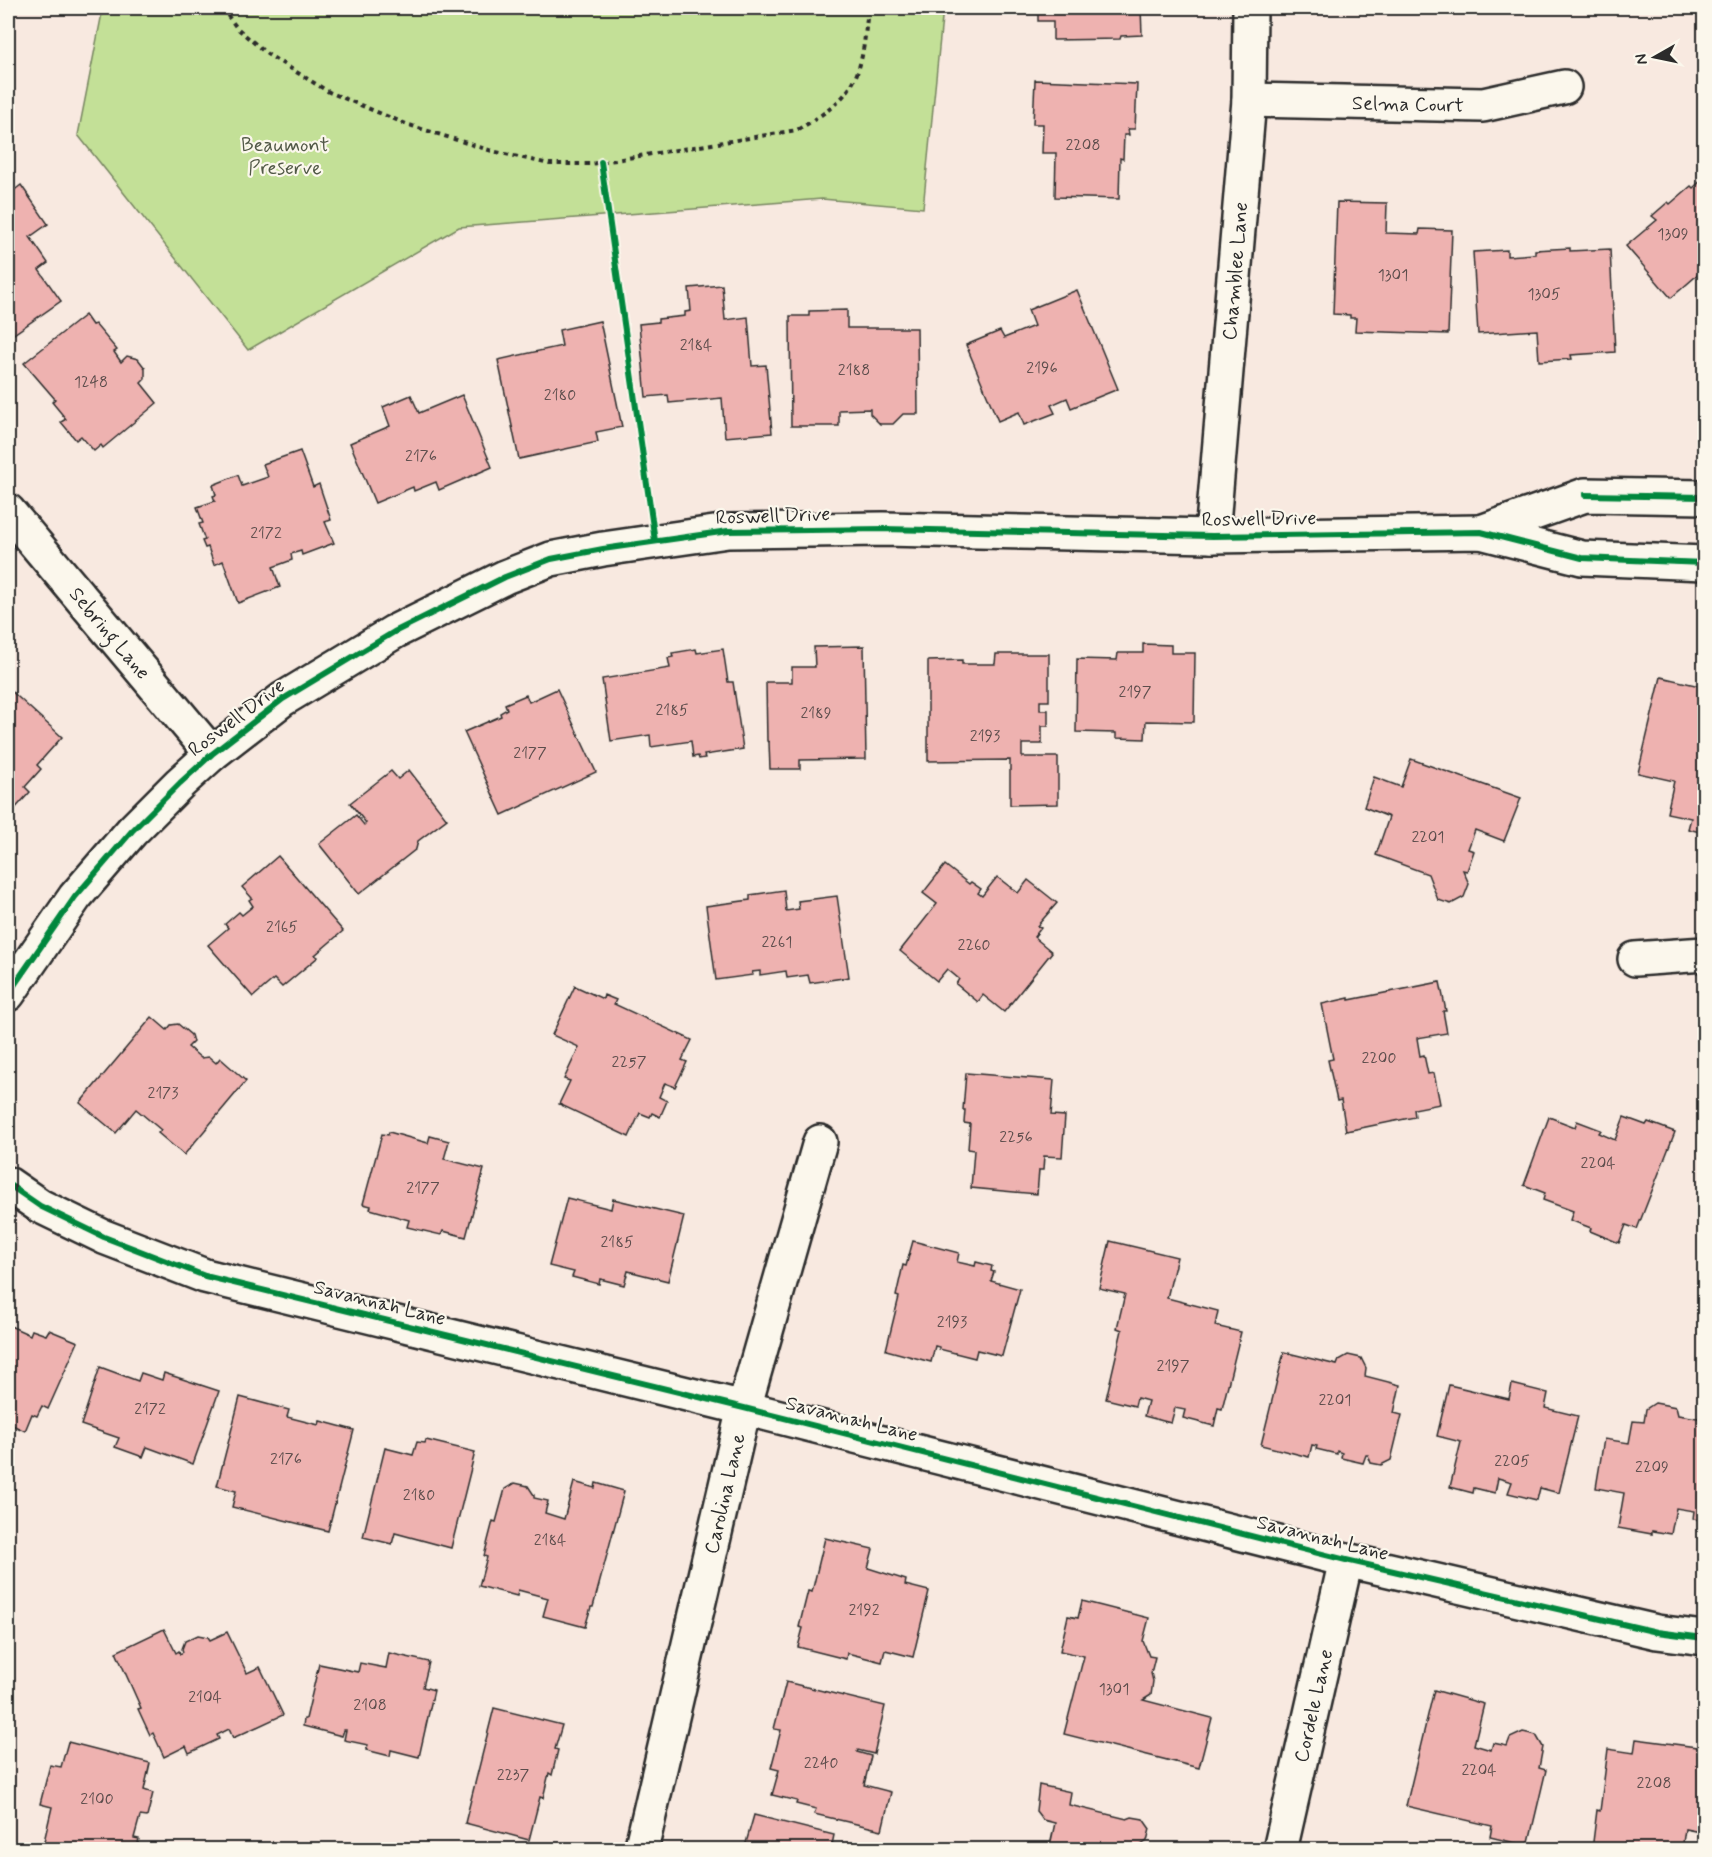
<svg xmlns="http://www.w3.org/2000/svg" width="1712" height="1857" viewBox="0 0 1712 1857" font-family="Mynerve,sans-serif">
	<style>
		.green { fill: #c3e097; stroke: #778661; stroke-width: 1.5 }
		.building { fill: #eeb2b0; stroke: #2b2b2b; stroke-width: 1.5 }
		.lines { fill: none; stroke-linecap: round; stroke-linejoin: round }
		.street-casing { stroke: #2b2b2b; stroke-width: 38 }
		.path { stroke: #2b2b2b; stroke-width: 4; stroke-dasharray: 4.5 4.5; stroke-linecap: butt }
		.street { stroke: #fbf7ec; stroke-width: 33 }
		.cycleway-casing { stroke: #fbf7ec; stroke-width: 10 }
		.cycleway { stroke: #00873e; stroke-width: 6 }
		.labels { text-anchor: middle; stroke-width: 4.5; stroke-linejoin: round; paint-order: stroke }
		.number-label { font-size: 16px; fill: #5c4d4c }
		.street-label { font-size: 20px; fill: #2b2b2b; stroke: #fbf7ec }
		.park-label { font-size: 20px; fill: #515846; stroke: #fbf7ec }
	</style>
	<rect width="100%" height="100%" fill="#f8e9e0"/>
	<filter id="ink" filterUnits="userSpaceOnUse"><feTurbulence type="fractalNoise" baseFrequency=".0167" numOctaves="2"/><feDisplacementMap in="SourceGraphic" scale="12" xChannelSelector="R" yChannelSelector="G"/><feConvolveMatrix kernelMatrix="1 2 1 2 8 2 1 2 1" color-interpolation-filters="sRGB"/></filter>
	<g filter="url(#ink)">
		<path class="green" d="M103,8h840l-20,200 -101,-9 -363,28 -211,123 -170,-215z"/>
		<g class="building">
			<path d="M1038,8h103l1,27 -21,1 -1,3 -67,1v-19h-15z"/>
			<path d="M1035,80l102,4 -2,45h-7l1,6h-5l-1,24 -3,-1 -1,41 -64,-2 1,-44h-14l1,-29h-10z"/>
			<path d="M1704,178v96l-2,-3 -31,27 -45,-52 31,-26 -5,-4 16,-14 2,2 21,-18 2,2z"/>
			<path d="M21,185l27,39 -18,13 18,26 -9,7 22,31 -53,37v-143z"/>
			<path d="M1337,202l50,1 -1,30 33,1 1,-5 32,1 -4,104 -93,-3 1,-13h-6v-3l-17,-1z"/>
			<path d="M1570,248v3l40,-2 5,103 -44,3 1,4 -33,2 -2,-31 -59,4 -5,-82 34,-2v6l28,-2v-4z"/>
			<path d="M722,285l3,35 23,-3 4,49 14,-1 6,68 -47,4 -3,-39 -53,5 -1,-8 -22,2 -7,-73 19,-2v-3l27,-3v-4l6,-1 -2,-23z"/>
			<path d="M1077,290l41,99 -47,19 -4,-10 -16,7 4,8 -31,12 -5,-13 -21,9 -32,-76 34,-14 4,7 30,-12 -6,-16z"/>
			<path d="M847,310v18h70l1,86h-15l-10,10h-13l-10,-10v-5l-31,1v16h-48l-1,-110h19v-5z"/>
			<path d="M85,315l7,10 3,-1 22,26 -3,2 7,10 6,-6 11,3 7,9v11l-4,4 16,20 -54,45 -2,-3 -7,6 -13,-15 -5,4 -15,-18 5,-3 -14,-17 3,-3 -31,-36z"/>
			<path d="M600,321l22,106 -26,5 2,10 -79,17 -21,-99 64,-14 -3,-16z"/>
			<path d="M411,395l8,18 43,-18 30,72 -53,23 -3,-8 -22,9 -1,-4 -38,16 -25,-60 40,-17 -7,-19z"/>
			<path d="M300,451l13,36 6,-3 12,36 -6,2 9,21 -32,12 -1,-4 -10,3 1,6 -19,7 7,20 -42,16 -15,-42 -9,4 -6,-18 -3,1 -3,-7 3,-1 -6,-16 4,-1 -6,-16 18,-6 -2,-5 3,-1 -3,-10 25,-10 4,11 26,-9 -5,-13z"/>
			<path d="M1143,644l28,1v8h24l-1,69 -48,-1 -1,18 -29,-1v-5l-40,-1 1,-73 40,1 1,-7h25z"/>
			<path d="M864,646l2,113 -66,1v9h-30l-1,-27 -2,-1 -1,-59h26v-15h23l-1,-20z"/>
			<path d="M696,649l1,4 26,-4 5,33h5l10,67 -39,6 1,3 -6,1 -1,-3 -5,1 -2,-16 -40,6 -1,-12 -39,6 -9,-62 68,-11 -2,-10 5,-1 -1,-4z"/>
			<path d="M996,654h53v47h-9v9h8v16h-6v18h-20v13h36v47l-48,1v-45l-82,1v-100l34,-1v4h33z"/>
			<path d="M1661,677l43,10v24l-5,25 5,1v96l-16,-4 3,-11 -24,-5 7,-32 -36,-8z"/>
			<path d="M8,688l54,49 -25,28 4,4 -16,18 5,5 -19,21 -3,-4z"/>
			<path d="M557,689l39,83 -94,43 -38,-83 37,-16 -1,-3 7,-4 -2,-5 21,-9 3,7z"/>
			<path d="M1411,759l110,39 -17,43 -29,-11 -7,19 6,2 -7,20 -4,-1 6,14 -5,13 -13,7 -13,-4 -10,-26 -52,-19 13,-38 -25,-10 10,-30 27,10z"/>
			<path d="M409,770l38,49 -29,22 -2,8 -57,45 -40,-50 37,-29 8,10 2,-2 -16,-20 41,-32 7,8z"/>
			<path d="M278,856l65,75 -28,24 3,2 -36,30 -8,-8 -21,18 -45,-52 20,-17 -3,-4 14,-12 3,3 11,-9 -4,-6 3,-2 -10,-11z"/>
			<path d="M945,865l24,19 2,-2 10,7 -3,4 4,3 15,-19 21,16 10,-13 29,23 -20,23 4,2 -7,9 18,15 -48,60 -21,-17 -5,7 -22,-18 3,-5 -12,-10 -10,12 -37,-30 37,-47 -14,-11z"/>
			<path d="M784,890l2,21 13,-2 -1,-8 39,-5 12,81 -39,6 -2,-8 -21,3 -1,-7 -26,4v-4l-8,1 1,3 -37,5 -10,-74 44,-6v-5z"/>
			<path d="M1440,982l6,29h-3l4,22 -30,5 3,18 4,-1 4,19 6,-1 6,31 -26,5 1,8 -69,14 -5,-31 -4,1 -9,-41 5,-1 -11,-55 27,-6v2z"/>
			<path d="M575,986l28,13 1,-4 12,5 -2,4 78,36 -10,20 5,2 -12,25 -10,-4 -6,14 8,4 -7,16 -8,-4 -2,4 -10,-4 -11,24 -70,-33 11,-23 -6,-2 15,-32 -27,-12z"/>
			<path d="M152,1017l15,13 4,-5 7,-1 13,11 2,7 -5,5 13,11 8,-1 7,6 4,-5 26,23 -62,74 -26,-22 3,-3 -25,-21 -20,24 -36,-30z"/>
			<path d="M966,1073l88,7 -3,35 14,1 -3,41 -18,-1 -1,14h-4l-2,24 -66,-6 3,-38 -6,-1 2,-25 -6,-1 1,-13h-2z"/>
			<path d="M1549,1117l26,10 2,-6 24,9 -2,3 16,7 9,-23 22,8 2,-3 27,10 -38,97 -11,-4 -7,18 -29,-12 1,-3 -21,-8 3,-9 -30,-11 2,-7 -21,-8z"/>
			<path d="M389,1132l39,11 2,-7 19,5 -5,18 40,10 -18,68 -23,-6 -2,4 -34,-8 2,-7 -39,-11 1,-3 -8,-2 19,-70 6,1z"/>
			<path d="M567,1198l44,11 2,-10 71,17 -16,65 -40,-10 -4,14 -24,-6 -1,5 -27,-7 2,-5 -25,-6z"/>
			<path d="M913,1241l46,12 -2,9 18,4 1,-4 16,4 -1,5 3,1 -3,9 29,8 -18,67 -25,-6 -2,8 -36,-9v-2l-4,-1 -4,16 -45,-12 13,-53 -3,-1 7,-31 3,1z"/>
			<path d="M1110,1241l67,16 -10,41 51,13 -3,15 26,6 -19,77 -4,-1 -4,18 -31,-8 2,-8 -10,-2 -4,15 -27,-7 4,-15 -11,-3 -2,8 -29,-7 16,-69 -5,-2 8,-34 -26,-6z"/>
			<path d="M8,1325l22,10 2,-5 14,5 3,-5 29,12 -30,67 -6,-3 -5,10 -5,-2 -7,17 -17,-8z"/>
			<path d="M1284,1352l53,13 2,-5 9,-5 13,3 5,10 -1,8 35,9 -6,28 8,2 -11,45 -10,5 -10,-2 -3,-8h-2l-3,8 -22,-5 1,-5 -5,-2v3l-21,-5 1,-3 -5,-1 -3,12 -48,-12z"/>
			<path d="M100,1367l38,14 3,-8 21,7 2,-7 55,18 -26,73 -46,-17 -4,10 -28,-10 4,-9 -38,-13z"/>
			<path d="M1512,1384l36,9 -3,15 33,8 -19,77 -19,-5 -3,12 -29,-7 4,-11 -14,-4 -3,15 -21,-5 -1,5 -23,-6 11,-45 -24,-6 12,-51 60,14z"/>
			<path d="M240,1397l49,13 -2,7 32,8 1,-4 34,9 -26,101 -96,-24 4,-16 -19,-5z"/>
			<path d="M1655,1403l21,4 2,8 26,4v102l-11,-2 1,-8 -18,-3 -5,26 -19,-3v3l-34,-6 6,-35 -28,-5 8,-49 25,4 4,-22 11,1 2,-13z"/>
			<path d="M426,1440l49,12 -24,96 -56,-15 -3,11 -29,-7 22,-89 28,7 4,-13 8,1z"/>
			<path d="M574,1482l21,6 1,-5 28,8 -31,116h-2l-6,20 -42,-11 5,-18 -30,-8 -1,6 -38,-10 8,-29 -3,-1 9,-35 3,1 9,-33 10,-6 13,3 6,9v3l14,3 -3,12 19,6z"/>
			<path d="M825,1538l48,11 -5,19 38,12 -1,5 24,6 -16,66 -28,-7 -3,12 -35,-9 -1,6 -48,-12 5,-19 -4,-1 9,-36 4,1z"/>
			<path d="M1082,1601l67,17 -6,23 6,15 6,1 -4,16 2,8 -2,14 -8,5 69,18 -13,50 -135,-34 20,-78 -24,-5 8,-35 10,2z"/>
			<path d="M164,1629l12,24 3,-2 1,3 3,-2 -1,-3 3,-8 13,-6 10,2 2,3 17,-8 20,41 13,-6 23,48 -50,23 -4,-9 -12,6 2,4 -30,14 -3,-7 -22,11 -11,-24 -3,2 -12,-26 3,-1 -25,-56z"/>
			<path d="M389,1653l40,9 -6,25 11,3 -15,67 -28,-7 -1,6 -24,-6 2,-5 -24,-5 2,-10h-2l-2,6 -39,-10 1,-7h2l13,-55 39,8 2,-9 26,5z"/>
			<path d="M786,1682l99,24 -11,48 -16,-4 -1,2 14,4 -7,29 27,7 -9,38 -68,-16 2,-5 -20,-5 1,-3 -25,-6 7,-25 -8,-2 10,-38 -7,-1z"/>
			<path d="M1434,1690l50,14 -10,41 17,5 2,-7 14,3 3,-8 13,-6 13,3 7,12 -4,21 7,2 -18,76 -38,-9 2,-11 -86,-20z"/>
			<path d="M494,1708l68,17 -7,24 3,1 -6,25 -3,-2 -6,25 -3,-1 -11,43 -64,-17z"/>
			<path d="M1636,1739l68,9v81l-3,-1 -1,4 -15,-3 -3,21h-90l5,-40 3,1 8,-62 26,4z"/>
			<path d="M68,1742l82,21 -6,27 9,3 -6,24 -7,-1 -6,22 5,1 -3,11h-94l10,-43 -12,-3 10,-39 11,2z"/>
			<path d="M1039,1785l32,7 -2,13 58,14 5,-2 11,2 7,10 -3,12 -9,6 -3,-1v4h-86l6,-27 -12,-3 -7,-9z"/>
			<path d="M754,1815l80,20 -3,15h-87z"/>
		</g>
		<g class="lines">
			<defs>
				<g id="street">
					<path id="s1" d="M1249,100l234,5 81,-18"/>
					<path id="s2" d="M8,511l204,243"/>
					<path d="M1481,532l104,-37 119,2"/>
					<path id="s3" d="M1212,536l37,-436 1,-92"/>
					<path d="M1635,959l69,-5"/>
					<path d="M8,994l67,-97 57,-66 48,-48 32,-29 71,-55 111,-67 111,-55 46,-18 52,-10 125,-18 155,-2 329,7 269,-4 101,26 122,5"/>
					<path d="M8,1184l32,22 64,31 101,39 539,132 602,152 311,72 47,6"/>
					<path id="s4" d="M641,1850l103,-442 76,-266"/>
					<path id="s5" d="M1280,1850l66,-290"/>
				</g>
			</defs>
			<use href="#street" class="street-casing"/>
			<g class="path">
				<path d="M222,8l15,20 30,26 62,38 77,32 86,27 57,13h42l206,-34c63,-36 64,-53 71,-122"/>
				<path d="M601,162l49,341"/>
			</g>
			<use href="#street" class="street"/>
			<defs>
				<g id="cycleway">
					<path d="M601,162l54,379"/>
					<path d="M1585,495l119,2"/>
					<path d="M8,994l67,-97 57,-66 48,-48 32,-29 71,-55 111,-67 111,-55 46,-18 52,-10 125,-18 155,-2 329,7 269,-4 101,26 122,5"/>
					<path d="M8,1184l32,22 64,31 101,39 539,132 602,152 311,72 47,6"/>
				</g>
			</defs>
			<use href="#cycleway" class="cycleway-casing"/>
			<use href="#cycleway" class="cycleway"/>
		</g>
	</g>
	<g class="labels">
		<g class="number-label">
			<text x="1083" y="150">2208</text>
			<text x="1673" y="239">1309</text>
			<text x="1393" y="280">1301</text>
			<text x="1544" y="299">1305</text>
			<text x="696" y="350">2184</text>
			<text x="1042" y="373">2196</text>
			<text x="854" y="375">2188</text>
			<text x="91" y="387">1248</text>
			<text x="560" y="400">2180</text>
			<text x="421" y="461">2176</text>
			<text x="266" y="538">2172</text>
			<text x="1135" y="697">2197</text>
			<text x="672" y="715">2185</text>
			<text x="816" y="718">2189</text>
			<text x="985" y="741">2193</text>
			<text x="530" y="758">2177</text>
			<text x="1428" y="842">2201</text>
			<text x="282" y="932">2165</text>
			<text x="777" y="947">2261</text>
			<text x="974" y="950">2260</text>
			<text x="1379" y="1063">2200</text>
			<text x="629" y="1067">2257</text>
			<text x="163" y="1098">2173</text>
			<text x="1016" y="1142">2256</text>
			<text x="1598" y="1168">2204</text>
			<text x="423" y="1193">2177</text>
			<text x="617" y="1247">2185</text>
			<text x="952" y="1327">2193</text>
			<text x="1173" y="1371">2197</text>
			<text x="1335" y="1405">2201</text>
			<text x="150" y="1414">2172</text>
			<text x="286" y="1464">2176</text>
			<text x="1512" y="1466">2205</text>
			<text x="1652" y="1472">2209</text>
			<text x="419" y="1500">2180</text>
			<text x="550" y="1545">2184</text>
			<text x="864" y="1615">2192</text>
			<text x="1114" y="1694">1301</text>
			<text x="205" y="1702">2104</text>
			<text x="370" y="1710">2108</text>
			<text x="821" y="1768">2240</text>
			<text x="1479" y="1775">2204</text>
			<text x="513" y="1780">2237</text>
			<text x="1654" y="1788">2208</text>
			<text x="97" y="1804">2100</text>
		</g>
		<g class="street-label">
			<text dy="7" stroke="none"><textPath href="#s1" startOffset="159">Selma Court</textPath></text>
			<text dy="7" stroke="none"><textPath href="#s3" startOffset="266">Chamblee Lane</textPath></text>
			<text transform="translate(773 515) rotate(-2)" y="7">Roswell Drive</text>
			<text transform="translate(1259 518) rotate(-1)" y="7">Roswell Drive</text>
			<text dy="7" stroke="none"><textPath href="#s2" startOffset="159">Sebring Lane</textPath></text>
			<text transform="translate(236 717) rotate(-37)" y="7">Roswell Drive</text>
			<text transform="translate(380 1302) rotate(14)" y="7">Savannah Lane</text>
			<text transform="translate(852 1418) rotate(14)" y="7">Savannah Lane</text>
			<text dy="7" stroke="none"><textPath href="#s4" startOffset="366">Carolina Lane</textPath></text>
			<text transform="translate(1323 1537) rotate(14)" y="7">Savannah Lane</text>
			<text dy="7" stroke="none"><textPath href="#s5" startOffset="148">Cordele Lane</textPath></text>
		</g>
		<g class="park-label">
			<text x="285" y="151">Beaumont<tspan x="285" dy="23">Preserve</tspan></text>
		</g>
	</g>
	<rect width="1712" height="1857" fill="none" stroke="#fbf7ec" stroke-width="30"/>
	<rect x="15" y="15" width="1682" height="1827" fill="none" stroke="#2b2b2b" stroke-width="2" filter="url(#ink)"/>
	<g transform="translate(1655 57) rotate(261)" stroke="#fbf7ec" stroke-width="4.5" paint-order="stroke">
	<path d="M0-4.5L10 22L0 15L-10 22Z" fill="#2b2b2b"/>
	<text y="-9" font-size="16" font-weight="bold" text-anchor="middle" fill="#2b2b2b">N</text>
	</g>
</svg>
